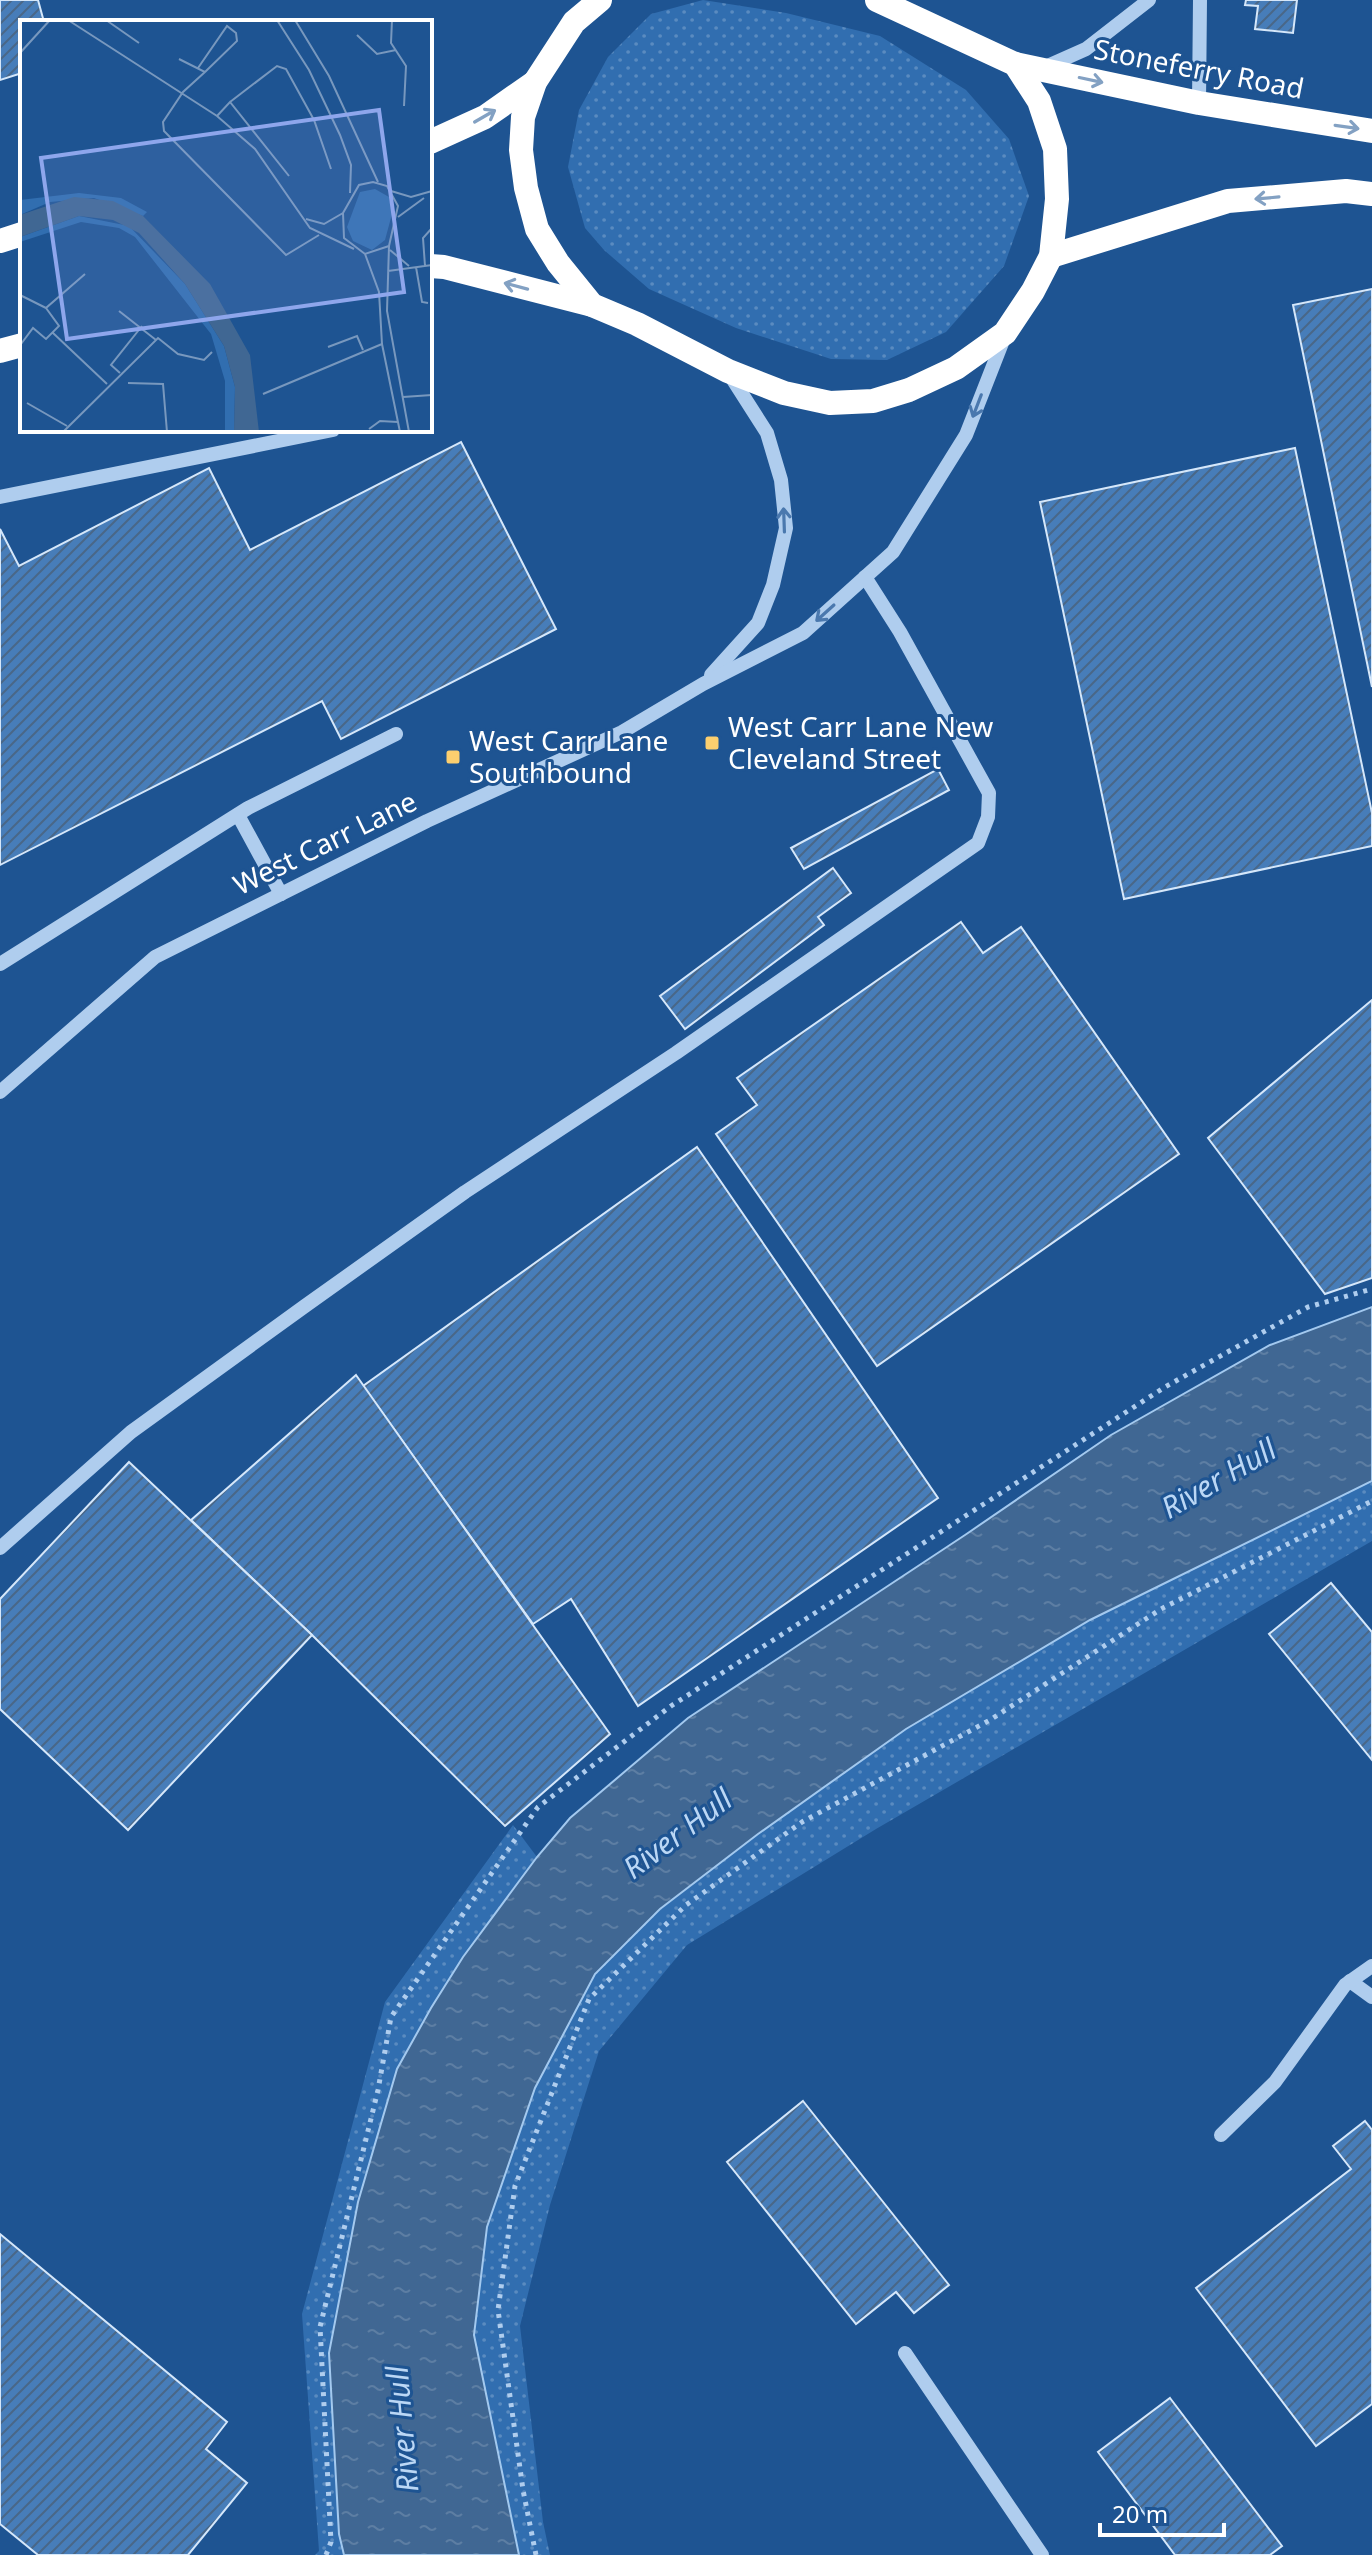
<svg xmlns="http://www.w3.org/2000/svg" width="1372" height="2555" viewBox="0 0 1372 2555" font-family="'Noto Sans',sans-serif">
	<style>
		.green { fill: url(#green-dots) }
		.water { fill: url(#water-ripples); stroke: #a3c9ef; stroke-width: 2 }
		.building { fill: url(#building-hatch); stroke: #d5e7fa; stroke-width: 2 }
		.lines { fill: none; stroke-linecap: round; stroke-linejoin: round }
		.path { stroke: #afcdee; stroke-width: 5; stroke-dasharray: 4 6; stroke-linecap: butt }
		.minor { stroke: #afcdee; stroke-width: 14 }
		.highway { stroke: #fff; stroke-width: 24 }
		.oneway { stroke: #83a1c3 }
		.oneway2 { stroke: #4a78ae }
		.poi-dot { fill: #fccf6f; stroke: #1e5492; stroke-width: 3 }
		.labels { text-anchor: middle; stroke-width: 6; stroke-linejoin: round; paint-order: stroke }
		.street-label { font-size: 28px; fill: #fff; stroke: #1e5492 }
		.poi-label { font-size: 28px; fill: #fff; stroke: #1e5492; text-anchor: start }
		.water-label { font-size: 30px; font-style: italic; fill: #bbd7f5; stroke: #1e5492 }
		.inset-road { fill: none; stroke: #7898be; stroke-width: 2 }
		.view { fill: #8ea6ec; fill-opacity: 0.15; stroke: #8ea6ec; stroke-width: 4 }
		.inset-edge { fill: none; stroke: #fff; stroke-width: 4 }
	</style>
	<defs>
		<pattern id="green-dots" width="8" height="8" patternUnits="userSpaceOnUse" patternTransform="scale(2)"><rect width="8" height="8" fill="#316eb0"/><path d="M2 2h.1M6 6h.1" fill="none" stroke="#5a8bc0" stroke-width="1.8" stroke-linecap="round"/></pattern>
		<pattern id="water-ripples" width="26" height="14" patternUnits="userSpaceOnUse" patternTransform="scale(2)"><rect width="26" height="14" fill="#406793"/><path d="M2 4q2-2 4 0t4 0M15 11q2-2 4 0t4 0" fill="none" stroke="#5d7ea3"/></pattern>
		<pattern id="building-hatch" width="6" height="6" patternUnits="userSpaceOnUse" patternTransform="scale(2)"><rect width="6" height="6" fill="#477db9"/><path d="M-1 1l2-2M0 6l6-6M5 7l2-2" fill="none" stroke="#496788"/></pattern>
	</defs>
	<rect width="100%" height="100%" fill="#1e5492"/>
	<g class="green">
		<path d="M703,0l83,13 94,23 86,54 43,49 20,57 -25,70 -58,66 -59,28 -56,-1 -95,-31 -87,-39 -45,-39 -19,-22 -17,-61 11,-57 29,-53 43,-43z"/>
		<path d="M1372,1481v60l-496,288 -189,116 -88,106 -49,154 -30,121 23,196 7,33h-32l-44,-220 13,-108 48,-139 60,-114 65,-64 98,-76 148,-105 184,-109z"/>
		<path d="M513,1825l24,32 -74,100 -32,51 -34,61 -39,133 -29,151 10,181 5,21h-29l4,-4 -17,-237 83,-312z"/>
	</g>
	<path class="water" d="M1372,1307v174l-282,139 -184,109 -148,105 -98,75 -65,65 -60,114 -48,139 -13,108 45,220h-175l-5,-21 -10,-181 29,-151 39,-133 34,-61 32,-51 74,-100 33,-39 118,-100 277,-183 146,-100 159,-90z"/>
	<g class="building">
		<path d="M0,0h38l6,22h-22v51l-22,7z"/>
		<path d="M1246,0h51l-4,33 -38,-4 3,-23 -13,-1z"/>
		<path d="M1372,289v398l-79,-382z"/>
		<path d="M461,442l95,187 -215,110 -19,-38 -322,164v-336l19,37 190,-98 41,82z"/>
		<path d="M1295,448l77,365v33l-248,53 -84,-397z"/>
		<path d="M938,769l11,21 -145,79 -13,-21z"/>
		<path d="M833,868l18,25 -33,24 6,8 -139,104 -25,-33z"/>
		<path d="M961,922l22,31 38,-26 158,227 -302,212 -161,-232 41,-29 -20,-27z"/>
		<path d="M1372,1000v278l-47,16 -117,-156z"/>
		<path d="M697,1147l241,351 -300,208 -67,-107 -38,25 -170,-238z"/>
		<path d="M356,1375l254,359 -105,92 -193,-191 -121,-115z"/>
		<path d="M129,1462l183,173 -184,195 -128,-121v-110z"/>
		<path d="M1331,1583l41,49v128l-103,-126z"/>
		<path d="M803,2101l146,184 -35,28 -18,-21 -40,32 -129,-162z"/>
		<path d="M1365,2121l7,9v274l-56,42 -120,-158 155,-119 -18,-23z"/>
		<path d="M0,2234l227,188 -21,27 41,34 -59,72h-150l-38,-31z"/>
		<path d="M1170,2398l112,148 -12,9h-95l-77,-103z"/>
	</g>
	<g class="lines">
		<g class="path">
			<path d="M326,2555l5,-13 -11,-215 58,-237 13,-73 147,-210 133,-101 494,-319 143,-80 64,-18"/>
			<path d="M536,2555l-13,-65 -25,-180 17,-124 74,-187 97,-94 116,-83 188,-102 171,-111 211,-108"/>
		</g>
		<g class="minor">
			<path d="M1041,69l45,-20 63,-49"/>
			<path d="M1199,103l1,-103"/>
			<path d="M0,497l333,-67"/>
			<path d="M711,675l47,-52 15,-38 13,-57 -5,-48 -14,-47 -39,-61"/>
			<path d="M238,815l43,79"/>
			<path d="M0,964l248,-156 148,-74"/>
			<path d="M0,1092l155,-135 272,-136 195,-89 81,-48 100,-51 90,-81 73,-117 38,-97"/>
			<path d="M0,1548l131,-116 174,-126 160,-114 211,-139 302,-210 10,-26 1,-24 -89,-161 -35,-55"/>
			<path d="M1350,1981l22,16"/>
			<path d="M1221,2135l54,-53 70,-97 27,-19"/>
			<path d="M905,2353l137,202"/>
		</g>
		<g class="highway">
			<path d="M600,0l-26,22 -39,60 -12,35 -2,33 5,38 11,41 21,34 34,42 45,19 91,47 56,22 46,10 43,-2 36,-11 47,-22 49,-35 28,-42 18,-35 6,-57 -2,-50 -16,-48 -24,-37 -138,-64"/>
			<path d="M1015,64l184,39 173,28"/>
			<path d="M430,142l55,-25 50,-35"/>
			<path d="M0,241l22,-7"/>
			<path d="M1051,256l177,-55 118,-10 26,3"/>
			<path d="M430,266l14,1 148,38"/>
			<path d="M0,351l22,-6"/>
		</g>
	</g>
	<defs><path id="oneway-shaft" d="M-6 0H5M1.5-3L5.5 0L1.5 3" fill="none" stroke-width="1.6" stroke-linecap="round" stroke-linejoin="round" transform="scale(2)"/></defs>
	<g class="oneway">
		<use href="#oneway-shaft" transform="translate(1091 80) rotate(12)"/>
		<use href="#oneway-shaft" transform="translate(485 116) rotate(-30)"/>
		<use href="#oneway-shaft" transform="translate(1347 127) rotate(8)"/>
		<use href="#oneway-shaft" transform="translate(1267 198) rotate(175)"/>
		<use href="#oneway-shaft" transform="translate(516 286) rotate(-165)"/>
	</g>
	<g class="oneway2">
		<use href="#oneway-shaft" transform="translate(977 406) rotate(111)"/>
		<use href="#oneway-shaft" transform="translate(784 520) rotate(-92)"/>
		<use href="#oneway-shaft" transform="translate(825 613) rotate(138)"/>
	</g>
	<g class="poi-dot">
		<rect x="704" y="735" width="16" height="16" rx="4"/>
		<rect x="445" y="749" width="16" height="16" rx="4"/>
	</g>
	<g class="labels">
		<g class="street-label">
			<text transform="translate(1199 69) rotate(11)" y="10">Stoneferry Road</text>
			<text transform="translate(325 843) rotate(-26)" y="10">West Carr Lane</text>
		</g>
		<g class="poi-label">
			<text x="728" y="737">West Carr Lane New<tspan x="728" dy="32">Cleveland Street</tspan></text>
			<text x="469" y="751">West Carr Lane<tspan x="469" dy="32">Southbound</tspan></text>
		</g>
		<g class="water-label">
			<text transform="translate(1219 1479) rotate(-30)" y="10">River Hull</text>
			<text transform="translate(678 1834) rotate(-37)" y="10">River Hull</text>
			<text transform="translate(403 2429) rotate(-95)" y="10">River Hull</text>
		</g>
	</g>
	<g transform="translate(20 20)">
		<rect width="412" height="412" fill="#1e5492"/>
		<path d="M355,169l14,8 3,17 -7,26 -13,10 -19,-9 -6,-14 13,-35zM59,173l42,5 26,14 -4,4 -49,-18 -44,4 -30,13v-15zM59,196l50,10 56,58 39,62 11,41 -1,45h-9v-51l-14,-47 -76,-97 -16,-9 -38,-6 -61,20v-5z" fill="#316eb0"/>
		<path d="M54,177l39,4 30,15 67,68 40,71 9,77h-25l1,-45 -11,-41 -39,-62 -46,-51 -26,-13 -34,-4 -59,21v-22z" fill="#406793"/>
		<path class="inset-road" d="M48,0l149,96 38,33 55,79 44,21M86,0l33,23M257,0l32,50 31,65 11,30 -1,28M275,0l34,56 49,106M372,0l-1,23 15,23 -2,40M337,15l20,19 19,-4M0,33l30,-33M159,39l26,13 -22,20 -20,30 1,9 122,124 33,-20M178,48l29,-42 9,7 1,8 -32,31M210,82l47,-36 9,3 28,51 17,49M197,96l13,-14 59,74M371,171l20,6 21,-6M378,197l26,-19M286,199l18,5 19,-11M369,226l-24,8 -21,-16 -1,-25 16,-28 14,-3 14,4 11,20 -9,40 -2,65 22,121M370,230l19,16M345,234l14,38 3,52 18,88M405,246l-2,-28 9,-10M396,247l6,35 6,1M368,251l44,-6M0,275l26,13M99,291l37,29M33,313l54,51M1,324l12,-16 13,11 13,-13 -13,-18 39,-34M308,327l29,-11 6,14M100,353l-9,-8 31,-39M108,363l35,1 4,48M243,374l119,-50M383,377l29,-2M7,383l40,23M349,409l11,-8 18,1M43,412l95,-94 20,16 26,6 8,-8"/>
		<path class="view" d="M359,90l25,182 -337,47 -26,-181z"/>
		<rect width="412" height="412" class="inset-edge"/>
	</g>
	<path d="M1100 2523v12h124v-12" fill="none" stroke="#ffffff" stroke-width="4"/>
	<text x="1112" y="2523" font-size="24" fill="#ffffff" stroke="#1e5492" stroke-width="6" paint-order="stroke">20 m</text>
</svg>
